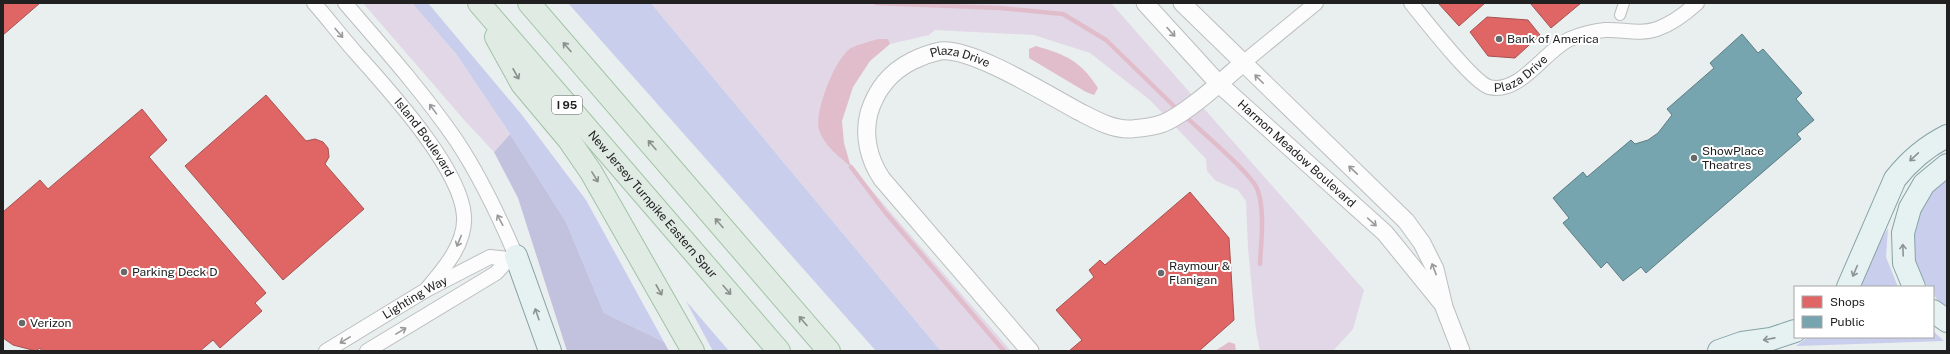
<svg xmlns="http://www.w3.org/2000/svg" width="1950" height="354" viewBox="0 0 1950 354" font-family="'Public Sans',sans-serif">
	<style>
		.grass { fill: #c9ceec }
		.forest { fill: #c2c1de }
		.wetland { fill: #e2d7e6 }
		.water { fill: #e1bdcb }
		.shops { fill: #e06666; stroke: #a75151 }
		.public { fill: #76a5af; stroke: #5c7d84 }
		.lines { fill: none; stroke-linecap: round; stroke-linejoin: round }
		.stream { stroke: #e1bdcb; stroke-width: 4.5 }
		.pedestrian-casing { stroke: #bcbfbf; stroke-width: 12 }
		.minor-casing { stroke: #bcbfbf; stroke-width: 16 }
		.tertiary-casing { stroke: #bcbfbf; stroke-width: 19 }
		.primary-casing { stroke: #85a3a6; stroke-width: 24 }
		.motorway-casing { stroke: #9fc3a4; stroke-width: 24 }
		.pedestrian { stroke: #fcfcfd; stroke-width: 10 }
		.minor { stroke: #fcfcfd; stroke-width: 14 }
		.tertiary { stroke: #fcfcfd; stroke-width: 17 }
		.primary { stroke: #e6f1f2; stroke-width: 22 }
		.motorway { stroke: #e0ebe3; stroke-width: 22 }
		.oneway { stroke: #99999a }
		.oneway2 { stroke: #8a908c }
		.oneway3 { stroke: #8d9394 }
		.poi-dot { fill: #676969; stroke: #fff; stroke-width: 1.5 }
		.labels { text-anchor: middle; stroke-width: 4; stroke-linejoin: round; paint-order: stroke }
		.shield { fill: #fff; stroke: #646464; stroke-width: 1 }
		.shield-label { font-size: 11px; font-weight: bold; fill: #212121 }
		.poi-label { font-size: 12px; fill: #212121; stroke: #fff; text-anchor: start }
		.street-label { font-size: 12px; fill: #212121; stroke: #fff }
	</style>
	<rect width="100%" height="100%" fill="#e9eeef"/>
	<g class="grass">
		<path d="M412,3h16l94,112 64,85 78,142 -60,-29 -38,-91 -56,-88 -54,-80z"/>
		<path d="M568,3h83l290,348h-65z"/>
		<path d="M1947,181v125c-9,-4 -14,-9 -14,-19h-5l-15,-23 -2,-38 25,-39z"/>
		<path d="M1888,228l-2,29 12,30h-43z"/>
		<path d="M686,301l43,50h-16z"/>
		<path d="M1933,331l11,10 -148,5 12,-9h125z"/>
	</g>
	<path class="forest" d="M510,134l56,88 38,91 60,29 5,9h-102l-49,-153 -24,-46z"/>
	<g class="wetland">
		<path d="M363,3h49l44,51 54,80 -16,18 -28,-30z"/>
		<path d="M651,3h460l253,287 -11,39 -20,22h-73l-4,-20 -8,-84 -2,-46 -8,-11 -22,-9 -9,-10 -1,-12 -56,-59 -60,-47 -56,-18 -99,-5 -6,5 -39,9 -2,-5 -45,17 -3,102 14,12 157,181h-70z"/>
	</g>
	<g class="water">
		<path d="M878,39h10l2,5 -20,17 -17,26 -11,34 2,22 7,24c-12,-10 -27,-22 -32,-37 -5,-18 16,-72 32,-82 8,-4 18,-6 27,-9z"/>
		<path d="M1036,46c31,9 44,15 62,42l-4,7 -8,-3 -57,-34v-9z"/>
		<path d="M1229,342l6,2 1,7h-21z"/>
	</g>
	<g class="shops">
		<path d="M3,3h37l-37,32z"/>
		<path d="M1438,3h47l-26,23z"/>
		<path d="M1530,3h51l-30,25z"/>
		<path d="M1487,17l41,3 12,15 -25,23 -27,-2 -18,-24z"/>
		<path d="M266,95l40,46 9,-2 8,3 5,6 1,9 -4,7 39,45 -81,71 -98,-114z"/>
		<path d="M142,109l25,31 -18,17 117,136 -11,10 7,8 -42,37 -7,-8 -13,11h-158l-2,-3 -4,3 -23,-6 -10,-7v-126l37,-32 8,9z"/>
		<path d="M1190,192l39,46 5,82 -35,31h-130l13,-11 -26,-30 38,-33 -5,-7 11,-10 5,5z"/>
	</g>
	<path class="public" d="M1742,34l16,19 5,-4 39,44 -6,6 18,21 -17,14 4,5 -155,134 -5,-6 -18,14 -16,-19 -6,6 -38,-45 6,-5 -16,-20 30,-26 4,5 44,-37 4,4 13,-4 10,-7 14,-18 -5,-6 47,-41 -4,-5z"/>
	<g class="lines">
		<g class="stream">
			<path d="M876,3l124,5 63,6 43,26 72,70"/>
			<path d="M1184,115c14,14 70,60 74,76 7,21 3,52 2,73"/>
			<path d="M851,167l34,45 119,139"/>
		</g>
		<defs>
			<path id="pedestrian" d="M1620,15l4,-12"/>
			<g id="minor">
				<path id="s1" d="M314,3c14,16 27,33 41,49 32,36 106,116 109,164 2,28 -21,54 -38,74"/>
				<path d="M345,3c38,44 78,89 111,137 24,36 43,76 60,116l-7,3 -13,14 -129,78"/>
				<path id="s2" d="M1411,3c13,16 62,79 78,84 31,8 56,-37 81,-48 12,-5 23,-8 35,-9 17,-1 35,5 52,-1 14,-5 29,-16 40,-26"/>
				<path d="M1243,63l73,-60"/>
				<path id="s3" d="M326,351l100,-61 64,-33 19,2"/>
			</g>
			<g id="tertiary">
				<path id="s4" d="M1145,3l73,80 167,150 56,69"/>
				<path d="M1182,3l224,218 16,22 13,26 9,38 17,44"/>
				<path id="s5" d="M1030,351l-148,-172c-13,-19 -19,-43 -13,-66 7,-23 21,-41 43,-52 8,-4 19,-8 28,-10 32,-4 108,44 138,60 16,8 34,19 53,18 10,-1 21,-2 30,-5 23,-8 62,-44 82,-61"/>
			</g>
			<g id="primary">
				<path d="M516,256l34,95"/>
				<path d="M1848,287l47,-108c15,-19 30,-32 52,-43"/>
				<path d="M1914,287l-10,-24 -1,-30 7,-25 14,-24 23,-19"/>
				<path d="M1933,311l14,10"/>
				<path d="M1719,351l23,-8 29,-4 24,-8"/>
			</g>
			<g id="motorway">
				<path id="s6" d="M479,3l300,348"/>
				<path d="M529,3l300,348"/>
				<path d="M496,37l26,47 47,56 22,32 102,179"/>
			</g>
		</defs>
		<use href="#pedestrian" class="pedestrian-casing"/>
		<use href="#minor" class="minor-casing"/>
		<use href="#tertiary" class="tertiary-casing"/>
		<use href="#primary" class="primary-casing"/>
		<use href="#motorway" class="motorway-casing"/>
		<use href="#pedestrian" class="pedestrian"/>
		<use href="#minor" class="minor"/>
		<use href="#tertiary" class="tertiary"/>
		<use href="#primary" class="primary"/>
		<use href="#motorway" class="motorway"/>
	</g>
	<defs><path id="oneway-shaft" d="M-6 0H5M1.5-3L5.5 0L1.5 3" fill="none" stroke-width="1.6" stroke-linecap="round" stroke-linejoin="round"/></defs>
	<g class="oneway">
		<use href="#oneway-shaft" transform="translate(1171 32) rotate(48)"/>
		<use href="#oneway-shaft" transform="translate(339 33) rotate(50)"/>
		<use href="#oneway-shaft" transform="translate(1259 79) rotate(-135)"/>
		<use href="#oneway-shaft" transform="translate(433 109) rotate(-126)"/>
		<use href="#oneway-shaft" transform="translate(1353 170) rotate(-137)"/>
		<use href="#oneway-shaft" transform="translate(500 220) rotate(-118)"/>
		<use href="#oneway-shaft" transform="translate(1372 222) rotate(42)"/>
		<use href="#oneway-shaft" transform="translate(459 241) rotate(112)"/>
		<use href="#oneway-shaft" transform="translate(1434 269) rotate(-111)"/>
		<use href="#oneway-shaft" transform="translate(401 331) rotate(-31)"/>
		<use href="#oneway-shaft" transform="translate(345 340) rotate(149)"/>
	</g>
	<g class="oneway2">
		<use href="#oneway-shaft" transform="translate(567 47) rotate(-131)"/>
		<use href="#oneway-shaft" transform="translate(516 74) rotate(61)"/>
		<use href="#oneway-shaft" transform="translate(652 145) rotate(-131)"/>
		<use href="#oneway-shaft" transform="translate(595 177) rotate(58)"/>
		<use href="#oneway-shaft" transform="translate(719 223) rotate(-131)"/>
		<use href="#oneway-shaft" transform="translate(659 290) rotate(61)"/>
		<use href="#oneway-shaft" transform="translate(727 290) rotate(49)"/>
		<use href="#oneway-shaft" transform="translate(803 321) rotate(-131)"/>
	</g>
	<g class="oneway3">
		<use href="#oneway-shaft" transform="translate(1914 157) rotate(137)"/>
		<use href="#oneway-shaft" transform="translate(1903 250) rotate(-92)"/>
		<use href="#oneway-shaft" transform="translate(1855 271) rotate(113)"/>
		<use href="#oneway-shaft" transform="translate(537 314) rotate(-109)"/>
		<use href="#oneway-shaft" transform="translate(1769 339) rotate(169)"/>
	</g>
	<g class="poi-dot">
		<circle cx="1499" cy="39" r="4"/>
		<circle cx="1694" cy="158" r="4"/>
		<circle cx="124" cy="272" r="4"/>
		<circle cx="1161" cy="273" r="4"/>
		<circle cx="22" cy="323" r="4"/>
	</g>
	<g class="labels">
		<rect class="shield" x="552" y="96" width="30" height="18" rx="3"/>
		<g class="shield-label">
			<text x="567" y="109">I 95</text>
		</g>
		<g class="poi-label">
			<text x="1507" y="43">Bank of America</text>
			<text x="1702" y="155">ShowPlace<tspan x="1702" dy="14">Theatres</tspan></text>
			<text x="1169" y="270">Raymour &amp;<tspan x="1169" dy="14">Flanigan</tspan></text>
			<text x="132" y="276">Parking Deck D</text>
			<text x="30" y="327">Verizon</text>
		</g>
		<g class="street-label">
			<text dy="4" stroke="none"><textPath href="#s5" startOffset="416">Plaza Drive</textPath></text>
			<text dy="4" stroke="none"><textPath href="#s2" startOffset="151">Plaza Drive</textPath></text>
			<text dy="4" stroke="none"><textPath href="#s1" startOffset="174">Island Boulevard</textPath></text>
			<text dy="4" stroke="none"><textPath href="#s4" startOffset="214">Harmon Meadow Boulevard</textPath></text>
			<text dy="4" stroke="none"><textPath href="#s6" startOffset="266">New Jersey Turnpike Eastern Spur</textPath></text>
			<text dy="4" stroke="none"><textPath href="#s3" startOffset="104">Lighting Way</textPath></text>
		</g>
	</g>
	<rect width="1950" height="354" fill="none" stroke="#212121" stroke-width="8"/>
	<rect x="1794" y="286" width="140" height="52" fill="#ffffff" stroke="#a6a6a6"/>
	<rect x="1802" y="296" width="20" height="12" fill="#e06666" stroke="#a6a6a6"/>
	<text x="1830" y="306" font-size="12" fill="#212121">Shops</text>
	<rect x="1802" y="316" width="20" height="12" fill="#76a5af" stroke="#a6a6a6"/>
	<text x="1830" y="326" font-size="12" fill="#212121">Public</text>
</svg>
